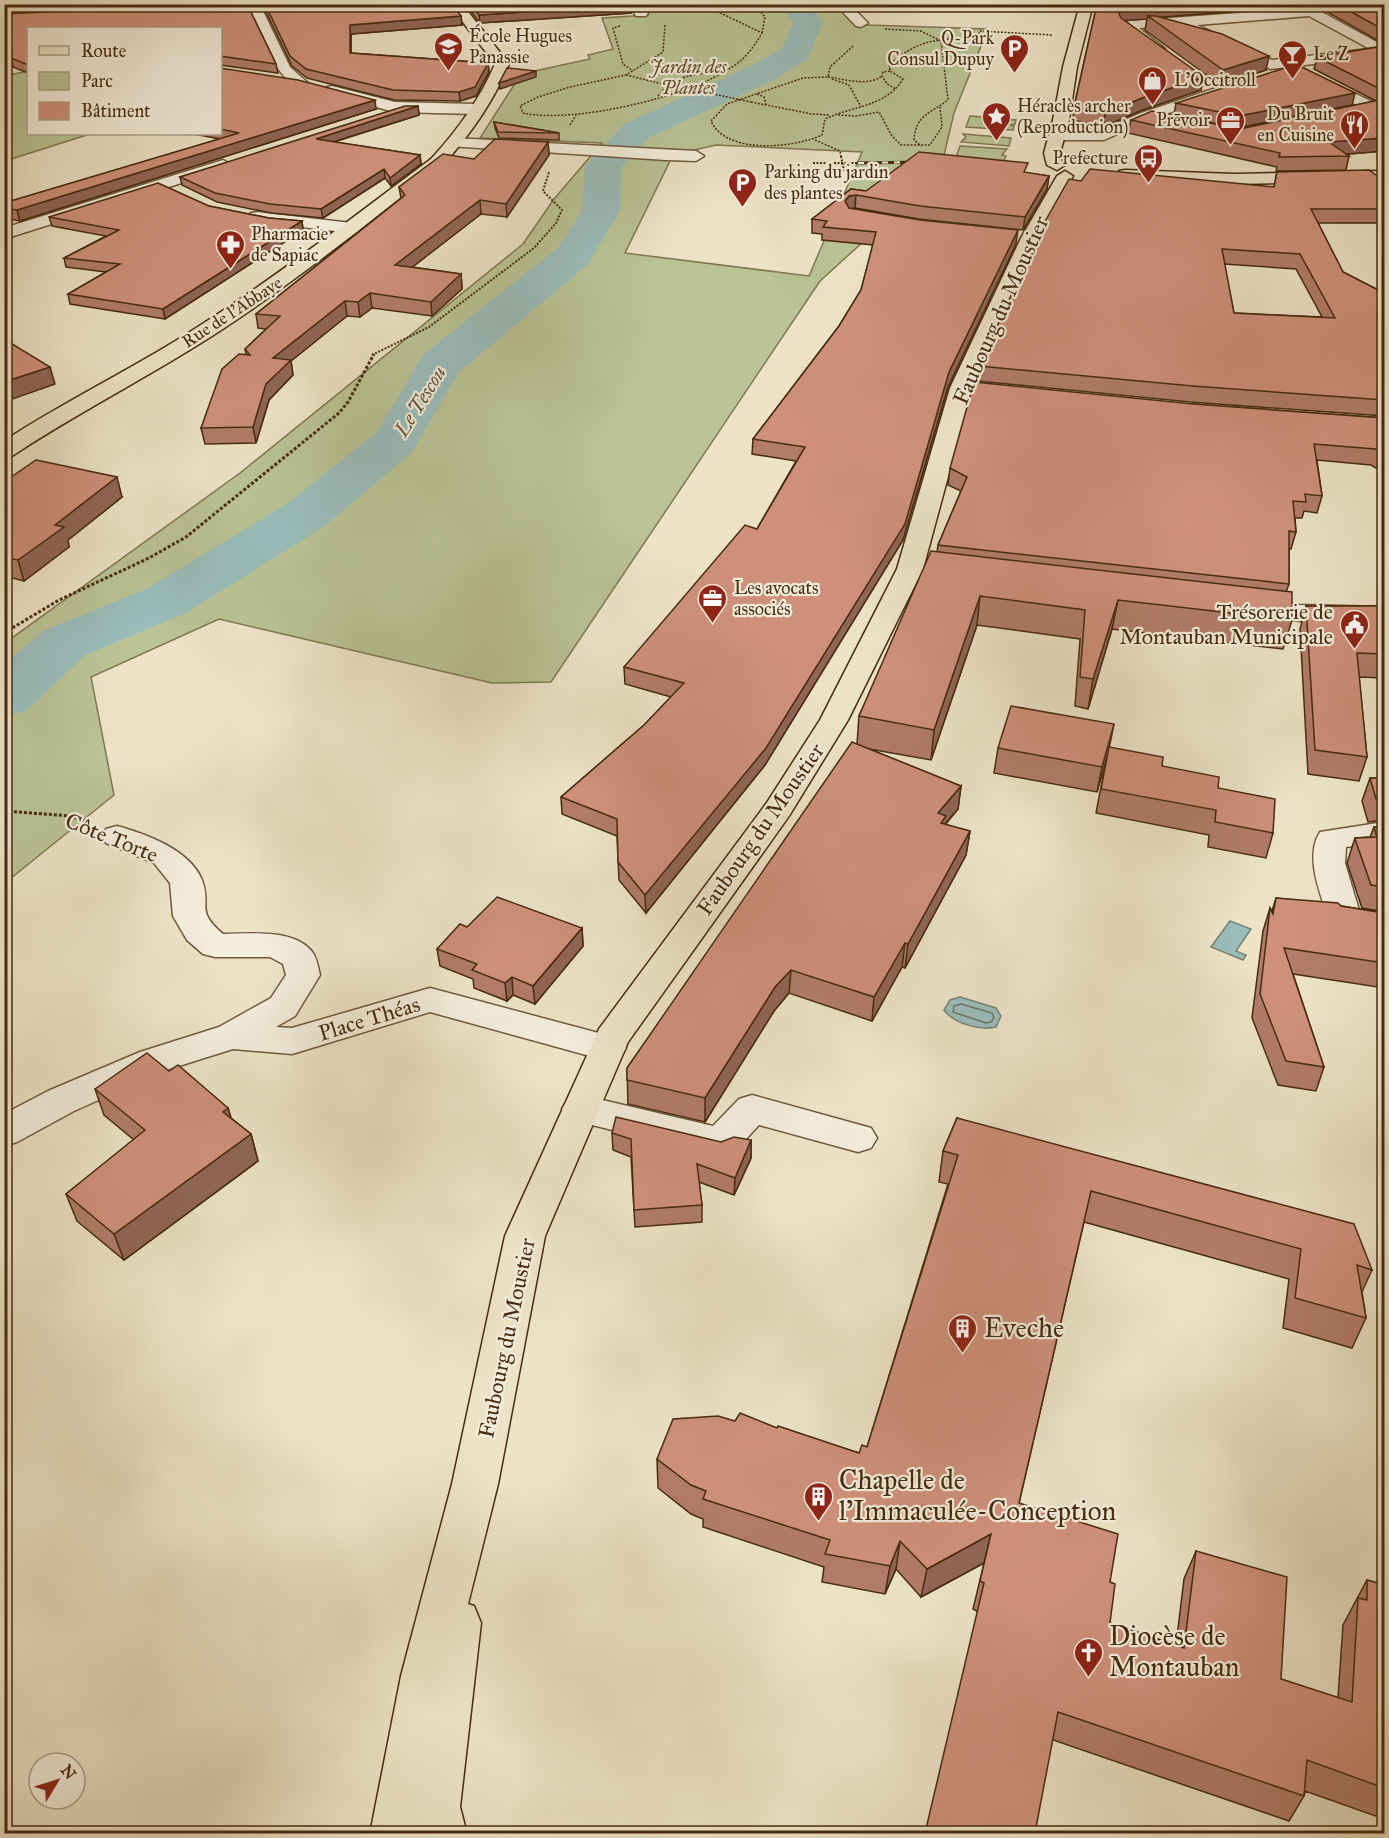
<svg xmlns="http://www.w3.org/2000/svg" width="1389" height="1838" viewBox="0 0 1389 1838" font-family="'IM FELL Great Primer',serif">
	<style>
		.green { fill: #b9c395; stroke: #807752; stroke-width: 1.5; fill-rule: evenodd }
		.water { fill: #9abdbb; stroke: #798376; stroke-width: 1.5 }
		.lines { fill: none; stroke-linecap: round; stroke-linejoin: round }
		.shore { stroke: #707465; stroke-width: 1.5 }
		.river { fill: #9abdbb; fill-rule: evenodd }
		.minor-casing { stroke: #70593d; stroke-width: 3 }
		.major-casing { stroke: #472b0f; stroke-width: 3 }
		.path-far2 { stroke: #472b0f; stroke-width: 1.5; stroke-dasharray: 2 1.5; stroke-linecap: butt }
		.path-far1 { stroke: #472b0f; stroke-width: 2; stroke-dasharray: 2 1.5; stroke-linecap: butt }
		.path { stroke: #472b0f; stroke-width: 3; stroke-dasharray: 3 2; stroke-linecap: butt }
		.minor { fill: #f3eddb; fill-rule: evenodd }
		.major { fill: #ece3c7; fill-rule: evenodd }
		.rail-casing { stroke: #472b0f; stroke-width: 3 }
		.rail { stroke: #f3eddb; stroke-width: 2; stroke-dasharray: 6; stroke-linecap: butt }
		.path-bridge { stroke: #472b0f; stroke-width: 1.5; stroke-dasharray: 2 1.5; stroke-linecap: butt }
		.wall { fill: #b17c6a; stroke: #472b0f; stroke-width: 1.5; fill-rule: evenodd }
		.shaded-wall { fill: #906556; stroke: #472b0f; stroke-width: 1.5 }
		.building { fill: #ce907b; stroke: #472b0f; stroke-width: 1.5; fill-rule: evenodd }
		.labels { text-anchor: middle; stroke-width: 4.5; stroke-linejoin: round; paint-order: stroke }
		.far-poi-label { font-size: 18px; fill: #472b0f; stroke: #f3eddb; text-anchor: start }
		.far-park-label { font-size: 18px; font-style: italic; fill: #5e492a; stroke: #f3eddb }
		.far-street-label { font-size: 18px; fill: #472b0f; stroke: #f3eddb }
		.far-water-label { font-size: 20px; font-style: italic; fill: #5c503a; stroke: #f3eddb }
		.street-label { font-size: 22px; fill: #472b0f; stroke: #f3eddb }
		.poi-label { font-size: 22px; fill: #472b0f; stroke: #f3eddb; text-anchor: end }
		.near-poi-label { font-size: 27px; fill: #472b0f; stroke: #f3eddb; text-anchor: start }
	</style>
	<rect width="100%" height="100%" fill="#ece3c7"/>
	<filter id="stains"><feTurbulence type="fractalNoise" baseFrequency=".00333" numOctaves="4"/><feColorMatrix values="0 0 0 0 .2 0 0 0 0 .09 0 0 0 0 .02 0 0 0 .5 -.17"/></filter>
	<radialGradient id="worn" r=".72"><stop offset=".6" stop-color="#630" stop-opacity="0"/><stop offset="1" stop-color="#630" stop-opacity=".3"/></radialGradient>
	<g class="green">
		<path d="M643,5h209l16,20 120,4 -34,84 -14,59 -120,109 -269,401 -59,1 -273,-64 -128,58 23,118 -109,88v-240l235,-170 283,-229 31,-45 48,-56 -122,-5 41,-64 69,-15 -2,-4 25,-6 -11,-31 46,-3zM716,145l146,7 -53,124 -184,-23 48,-98z"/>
		<path d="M28,71v63h62l-85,27v-85z"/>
		<path d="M970,116l46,4 -1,4 -4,1 3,1 -1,4 -47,-3z"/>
		<path d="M963,134l48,4 -2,8 -48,-4 5,-5z"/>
		<path d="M960,146l47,3 -5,6 4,1 -2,5 -48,-4z"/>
	</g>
	<g class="water">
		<path d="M1230,921l21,8 -15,22 10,4 -3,5 -32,-13z"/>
		<path d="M960,997l36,11 5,8 -5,11c-16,4 -43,-4 -52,-17l6,-10z"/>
	</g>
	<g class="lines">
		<path class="shore" d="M961,1004l31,9 2,5 -3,4 -5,1 -33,-11 1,-6z"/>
		<path class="river" d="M781,4h29l13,19 -17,37 -29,18 -129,60 -27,30 -1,42 -32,54 -129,108 -47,80 -86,73 -140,88 -101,42 -59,56 -22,5v-51l39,-34 103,-42 142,-86 88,-70 48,-79 135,-107 23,-37 3,-44 39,-42 131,-60 27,-15 11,-26z"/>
		<defs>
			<g id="minor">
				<path d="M211,4h59l-8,5 28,58 18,16 -2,3c-26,7 -48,-58 -57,-77l-45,4 -7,-4 2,-3z"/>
				<path d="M629,4h13l6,9 -2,3h-10z"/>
				<path d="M835,4h14l19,19 -7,4 -5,-1z"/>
				<path d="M1290,4h17l77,42v10l-114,13 -91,-43 -40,2 26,21 -2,3h-10l-34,-27 7,-4 170,-12zM1309,16l61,33 -98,11 -75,-35z"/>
				<path d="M1314,74l65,31 3,3 -3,3 -39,9 -5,-2 -3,-3 3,-3 24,-6 -50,-25 -2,-3z"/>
				<path d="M332,86l63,16 81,2 8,5 -8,5 -82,-2 -67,-19 -2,-3 2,-3z"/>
				<path d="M1219,87l7,4 -2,3 -73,25 -47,21h-47l-8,-5 8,-5h45l39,-17z"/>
				<path d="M454,138l242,13 8,5 -8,5 -30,-1 -218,-14 -2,-3z"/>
				<path d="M223,160l8,5 -2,3 -225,71v-11z"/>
				<path d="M257,212l94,11 6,1 3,4 -3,4 -6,1 -100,-12 -3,-4 3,-4z"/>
				<path d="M1246,599l54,6 84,2v16l-84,-2 -63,-8 -4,-6 4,-6z"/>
				<path d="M1384,822v20l-38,5 -1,16 14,47 25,4v22l-51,-9 -5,-8c-7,-26 -24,-62 -8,-87z"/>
				<path d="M117,826c29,8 73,24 85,54 10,27 -8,29 21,54 26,0 72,-6 90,19 4,6 5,14 7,22l-25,41 -19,11 16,1 138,-40 191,51 5,9 -5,9 -13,4 -178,-49 -138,42 -59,-5 -67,21 -92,41 -57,31 -13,4v-32l44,-23 92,-39 79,-25 52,-29 15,-23 -3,-11 -13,-7h-55l-12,-3 -16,-14 -14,-24 -3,-33 -16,-20 -48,-20 -5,-7 5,-7z"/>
				<path d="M581,1095l132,31 26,-27 13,-4 119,33 6,10 -6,10 -13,4 -99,-27 -25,27 -13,5 -153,-38 -6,-10 6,-10z"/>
			</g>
			<g id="major">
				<path d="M449,4h13l47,60c-15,37 -40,72 -66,101 -81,62 -160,127 -247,181 -61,38 -124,70 -184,110l-8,2v-17c58,-38 120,-68 178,-104 87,-54 167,-117 249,-178 26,-28 49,-60 64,-95z"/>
				<path d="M1080,4h13l-16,63 -8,53 -9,33 1,7 4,5 -8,5 -10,-5 -3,-12 9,-33 10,-53z"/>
				<path d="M1125,170l109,4 150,-3v10l-150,3 -115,-5 -2,-4 2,-4z"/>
				<path d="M1065,171l8,5 -34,62 -67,150 -49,181 -75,151 -59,96 -161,226 -83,194 -47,248 -30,120 6,2 7,17 -21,184 7,27h-97l31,-158 51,-192 53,-248 94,-207 167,-225 54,-84 77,-151 53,-181 71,-150 36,-62z"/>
			</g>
		</defs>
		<use href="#minor" class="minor-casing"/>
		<use href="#major" class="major-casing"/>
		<g class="path-far2">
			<path d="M754,4l11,13 -3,16"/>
			<path d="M665,25l-2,27 -37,23 -56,12 -32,10 -18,9 3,7c50,11 166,-16 209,-46 13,-8 22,-20 30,-34l-60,-29"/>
			<path d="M620,26l-7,2 10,36 10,7"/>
			<path d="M885,29l36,2 20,10 7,59c-18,14 -32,14 -34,40l7,6"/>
			<path d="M853,46l-23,21 -2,10 -25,1 -76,26 -16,17c15,34 83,27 111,14l3,-16c27,-13 61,-12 78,-40l-13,-8 -1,-6c29,-26 50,-27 88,-26l3,-8 72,4"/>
			<path d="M890,71l-7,1 -1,4 5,8 9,5"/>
			<path d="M626,75l41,10"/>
			<path d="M828,77c17,2 39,10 54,-1"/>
			<path d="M832,79l17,6 12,22"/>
			<path d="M757,94l7,3 2,8"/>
			<path d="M658,96c13,-18 37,-24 59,-23"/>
			<path d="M751,102l61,12 18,1"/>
			<path d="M838,115l18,1 23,-4 13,24 9,9h29l12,-18 -2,-20"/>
			<path d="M570,125l6,-10"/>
			<path d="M815,140l25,11 1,6"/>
		</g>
		<g class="path-far1">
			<path d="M841,156l3,15"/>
			<path d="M813,163h45"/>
			<path d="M372,355l57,-28 105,-79 22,-25 6,-13 -19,-19 6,-19"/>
		</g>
		<g class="path">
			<path d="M4,633l55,-33 90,-42 37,-21 153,-124 9,-11 26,-48"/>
			<path d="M4,811l67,5 15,6"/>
		</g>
		<use href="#minor" class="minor"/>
		<use href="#major" class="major"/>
		<defs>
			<path id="rail" d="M858,163l63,-1"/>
		</defs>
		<use href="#rail" class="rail-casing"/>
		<use href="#rail" class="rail"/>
		<path class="path-bridge" d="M671,85l80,17"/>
	</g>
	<g class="wall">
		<path d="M211,4h36l29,60 2,9 -58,-8v-37h-192v45l-15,-6 -9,1v-54z"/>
		<path d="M264,4h188l9,12 1,9 -111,9v19l137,10 1,9 -13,24 -16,5 -66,-1 -87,-22 -15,-12 -27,-56z"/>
		<path d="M465,4l166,1v8l-151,10z"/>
		<path d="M1097,4l193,3 -129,10 105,53 -46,15 -75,-55 2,-11 -22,1 76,70 -61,21 -37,16 -30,-7 1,-13z"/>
		<path d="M1313,4h71v40z"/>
		<path d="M1384,46v105l-37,3 2,2 -3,14 -70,1 1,-4 -149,-34 3,-13 109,9 136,-28 -62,-32 3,-12z"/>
		<path d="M220,68l156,41 -356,112 -16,-3v-15l216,-64 -26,-5h26z"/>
		<path d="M1176,103l176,2 -115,23 -63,-13z"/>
		<path d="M418,106l1,9 -85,27 86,13 1,9 -30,22 -6,-8 -62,40 -52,-5 -54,-11 -35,-17 -2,-8z"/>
		<path d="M494,122l65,11v7l-60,-2 -4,-10z"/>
		<path d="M548,142l1,13 -42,62 -26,-3 -69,53 49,7 1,15 -30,27 -60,-8 -12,9 -13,-1 -56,45 2,14 -24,25 -13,43 -51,1 -4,-16 45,-73 -1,-6 21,-20 -8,-1 -2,-14 145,-116 -2,-11 75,-28z"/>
		<path d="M1277,172l107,9v45l-1,-3h-65l25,49 41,21v180l-13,-8 -54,-5 5,36 -5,17 -13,-2 -2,7h-7l1,14 -5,17h-2v35l-3,8 6,28 -9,29 -171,-20 -24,80 -13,-3 5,-67 -103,-14 -46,135 -62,-11 92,37 -3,23 -13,16 25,6 -4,24 -61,113 -3,-1 -30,54 -83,-28 -15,18 -69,111 -77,-18 -1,-36 230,-324 2,-28 78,-164 1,-7 23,-54 -13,-6 2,-17 243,-64 191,14v-2l-194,-14 -213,-21 2,-15 102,-185 193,6zM1224,264l72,5 26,48 -88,-4z"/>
		<path d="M1027,173l22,3 -2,13 -24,41 -104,-11 -64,-11h-4l165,36 -68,143 -45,153 -138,225 -119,148 -27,-33 -2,-44 -55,-22 -1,-17 83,-72 27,-28 -46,-13 -1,-17 133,-138 39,-68 -44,-7 1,-15 86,-113 22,-36 12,-45 -51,-5v-6l-10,-1v-14l39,-30 15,2z"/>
		<path d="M209,206l60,12 33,3 1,9 -138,89 -95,-15 -2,-10 38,-22 -40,-5 -2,-9 42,-22 -54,-10 -3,-9z"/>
		<path d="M4,482l118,15 -54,43 1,7 -45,34 -20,-5z"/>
		<path d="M1306,606h78v72l-25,-1 8,80 -8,24 -51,-7 -8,-145z"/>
		<path d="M1109,747l53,19 56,22 55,45 -7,25 -58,-11 1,-12 -113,-22 11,-57 -10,36 -103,-19 4,-25z"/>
		<path d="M1370,778h14v42l-16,2 -6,-21z"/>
		<path d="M1383,822h1v90l-22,-4 -15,-45 8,-25 15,-1 4,-10h7z"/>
		<path d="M1276,898l65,8 43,7v75l-91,-14 31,93 -8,24 -38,-6 -26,-67 11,-87 7,-23 2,3z"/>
		<path d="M467,927l115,1 1,18 -48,58 -22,-9 -6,6 -33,-13 -1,-9 -33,-13 -3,-17z"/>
		<path d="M169,1071l59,37 3,10 20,16 7,27 -134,99 -47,-39 -11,-27 68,-54 -30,-25 -9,-26z"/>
		<path d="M957,1118l415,152 -10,22 4,26 -14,30 -69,-20 6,-49 -205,-57 -65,281 91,79v41l66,22 8,-66 12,-28 85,128 57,19 5,-73 24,-45 17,5v234l-79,-28 -1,5 -15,25 -236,-81 -76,-129 -4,-2 11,-46 -63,34 -25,-28 -11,25 -63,-12 2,-15 -121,-40v-8l-12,-5 -33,-26 -1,-29 78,-38 42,7 82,25 8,-6 81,-263 -9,-2 4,-31z"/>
		<path d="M612,1133l109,9 30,-2v18l-17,37 -35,-13 3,23v17l-67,5 -4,-70 -18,-7z"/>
	</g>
	<g class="shaded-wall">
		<path d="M4,4h119l-119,7z"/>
		<path d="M1179,4h112l-1,3 -140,11 -2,-2 -1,3 -28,2v-7l2,-5z"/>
		<path d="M631,5v8l-151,10 -1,-8z"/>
		<path d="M461,16l1,9 -111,9v28l-1,-9v-28z"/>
		<path d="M1269,56l-3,14 -46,15 3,-15z"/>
		<path d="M11,58l2,9 -9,1v-9z"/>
		<path d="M488,63l1,9 -13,24 -16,5 -1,-9z"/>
		<path d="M536,71v6l-36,12 -1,-6z"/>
		<path d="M1204,77l-3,13 -61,21 -37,16 2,-13 37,-16z"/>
		<path d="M1355,93l-3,12 -115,23 2,-12z"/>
		<path d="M375,100l1,9 -356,112 -3,-11z"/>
		<path d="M418,106l1,9 -102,32 -1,-8z"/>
		<path d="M1384,138v13l-58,5 3,-14z"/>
		<path d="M548,142l1,13 -42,62 -1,-13z"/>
		<path d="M420,155l1,9 -30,22 -1,-8z"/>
		<path d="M384,169l1,9 -62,40 -2,-9z"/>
		<path d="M1049,176l-2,13 -24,41 2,-13z"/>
		<path d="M856,195l-1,13 -6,1 -4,-8 4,-5z"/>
		<path d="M480,200l1,14 -84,65 -2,-14z"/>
		<path d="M302,221l1,9 -138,89 -2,-10z"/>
		<path d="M1018,230l-2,14 -68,143 -45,153 -138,225 -119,148 -1,-18 304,-523z"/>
		<path d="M461,274l1,15 -30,27 -1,-14z"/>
		<path d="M370,293l2,15 -12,9 -2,-15z"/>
		<path d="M345,301l2,15 -56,45 2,14 -24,25 -13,43 -3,-16 20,-69z"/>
		<path d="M50,367l5,17 -51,18v-20z"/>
		<path d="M117,477l5,20 -54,43 1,7 -45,34 -6,-21 37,-35z"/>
		<path d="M980,596l-3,29 -46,135 3,-30z"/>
		<path d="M1118,600l-6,29 -24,80 5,-30z"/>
		<path d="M1114,724l-6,30 -11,38 5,-25z"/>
		<path d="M961,786l-3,23 -13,15 -2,15 -5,-26z"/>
		<path d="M970,831l-4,24 -61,113 3,-24z"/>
		<path d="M582,928l1,18 -48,58 -2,-18z"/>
		<path d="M905,943l-3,24 -30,54 2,-24z"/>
		<path d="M791,970l-2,23 -15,18 -69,111v-24l70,-111z"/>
		<path d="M512,977l1,18 -6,6 -2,-18z"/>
		<path d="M228,1108l8,27 -13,-23z"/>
		<path d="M251,1134l7,27 -134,99 -10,-26z"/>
		<path d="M751,1140v18l-17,37 1,-17z"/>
		<path d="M991,1534l-7,29 -63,34 6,-28z"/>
		<path d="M900,1541l-4,28 -11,25 5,-28z"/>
	</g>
	<g class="building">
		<path d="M211,4h36l29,60 -56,-8v-28h-192v37l-17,-7 -7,1v-45z"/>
		<path d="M265,4h187l9,12 -111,9v28l138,10 -13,24 -16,5 -66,-2 -87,-21 -16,-13z"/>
		<path d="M471,4h160v1l-152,10z"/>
		<path d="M1097,4h82l-58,5 -2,5 2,4 83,59 -62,21 -37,16 -31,-7z"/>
		<path d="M1337,4h47v26z"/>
		<path d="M1148,16h8l66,18 47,22 -46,14z"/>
		<path d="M1384,46v45l-67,-34z"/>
		<path d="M1288,67l16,1 51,25 -116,23 -63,-13z"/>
		<path d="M220,68l78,12 77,20 -358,110 -13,-2v-5l235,-70 -19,-4z"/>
		<path d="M507,68l29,3 -37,12z"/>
		<path d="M1384,99v39l-55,4 20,14 -70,1 1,-4 -149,-33 21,-9 88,18z"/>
		<path d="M405,106h13l-102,33 104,16 -30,23 -6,-9 -63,40 -51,-5 -55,-11 -35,-16z"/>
		<path d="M494,122l65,11 -61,-1z"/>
		<path d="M495,139l53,3 -42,62 -26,-4 -85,65 66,9 -30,28 -61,-9 -12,9 -13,-1 -72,57 18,2 -25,24 -13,43 -52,1 21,-59 17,-15 11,1 -5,-6 35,-33 -24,-2 149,-119 -6,-8 44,-33 31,5z"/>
		<path d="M919,152l109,11 -4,9 25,4 -24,41 -105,-11 -64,-11 -7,1 -4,5 4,7 71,12 98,10 -69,142 -44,152 -139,224 -121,147 -27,-33 -1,-43 -56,-22 83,-72 40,-42 -60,-16 121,-142 12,4 48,-82 -52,-8 86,-113 22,-36 15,-58 -53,-5 4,-6 -15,-2 39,-30 15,2z"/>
		<path d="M1090,169l184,18 3,-15 92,-2 15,11v28h-73l32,63 41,21v107l-191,-14 -214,-20 64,-141 26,-46 12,2zM1222,249l78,5 35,64 -101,-5z"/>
		<path d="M158,183l51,23 60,12 33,3 -139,88 -95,-15 52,-30 -56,-6 55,-28 -70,-13z"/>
		<path d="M4,339l46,28 -46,15z"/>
		<path d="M974,382l219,22 191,14v36l-9,-5 -61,-5 8,52 -17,-2 1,8 -13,-1 3,31 -7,-1v53l-351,-39 29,-68 -17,-9z"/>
		<path d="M36,460l81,17 -62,48 9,2 -46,33 -14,-3v-75z"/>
		<path d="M931,551l361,41v28l-174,-20 -25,79 -13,-2 5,-67 -105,-14 -46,134 -75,-14z"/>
		<path d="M1306,606h78v48l-27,-1 10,104 -52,-7z"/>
		<path d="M1011,706l103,18 -12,43 -104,-19z"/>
		<path d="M852,742l109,44 -23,27 8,3 -5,7 29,8 -62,113 -3,-1 -31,54 -83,-27 -16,17 -70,111 -78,-18v-12z"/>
		<path d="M1109,747l54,10 -1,9 57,11 -1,11 57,11 -2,34 -58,-11 1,-12 -115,-21z"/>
		<path d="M1370,778h14v20l-8,1z"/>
		<path d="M1374,827h10v60l-13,-2 -16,-46v-1l22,-1z"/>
		<path d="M497,897l85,31 -49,58 -21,-9 -7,6 -33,-13 5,-6 -40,-15 23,-25 7,3z"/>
		<path d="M1276,898l62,5 3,3 43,7v50l-100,-15 40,119 -38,-6 -26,-67 10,-86 3,6z"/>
		<path d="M147,1053l22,18 9,-6 50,43 -5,4 28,22 -137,100 -48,-40 79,-64 -50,-41z"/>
		<path d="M616,1117l105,25 13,-5 17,3 -16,38 -38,-14 5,41 -68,5 -3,-71 -19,-6z"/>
		<path d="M957,1118l397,106 18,46 -15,-5 9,53 -71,-20 6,-49 -210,-58 -72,312 99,31 -8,48 5,2 -5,39 74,25 12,-97 91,26 -6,102 71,23 6,-104 9,2v-20l17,5v203l-77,-28 -3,36 -246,-84 -23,121h-110l59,-250 -4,-2 11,-47 -64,35 -27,-28 -10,25 -65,-12 5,-14 -127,-41 3,-8 -15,-6 -34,-26 16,-40 45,-3 17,5 5,-8 37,15 1,-2 81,27 3,-8 5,2 91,-292 -15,-4z"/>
	</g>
	<defs>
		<symbol id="school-pin" viewBox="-11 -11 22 30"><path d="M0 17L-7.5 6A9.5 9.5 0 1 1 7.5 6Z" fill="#8f2418" stroke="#f3eddb"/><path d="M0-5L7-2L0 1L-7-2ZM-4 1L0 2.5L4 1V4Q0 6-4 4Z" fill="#fff"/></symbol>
		<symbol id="parking-pin" viewBox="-11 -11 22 30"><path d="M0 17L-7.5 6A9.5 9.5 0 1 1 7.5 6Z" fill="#8f2418" stroke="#f3eddb"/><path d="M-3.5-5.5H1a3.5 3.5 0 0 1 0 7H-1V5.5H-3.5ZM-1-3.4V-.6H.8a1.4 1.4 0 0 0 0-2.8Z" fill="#fff"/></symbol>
		<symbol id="bar-pin" viewBox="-11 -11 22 30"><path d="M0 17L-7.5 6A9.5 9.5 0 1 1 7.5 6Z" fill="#8f2418" stroke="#f3eddb"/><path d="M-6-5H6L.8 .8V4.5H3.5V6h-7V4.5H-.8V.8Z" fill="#fff"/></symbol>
		<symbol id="shop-pin" viewBox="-11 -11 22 30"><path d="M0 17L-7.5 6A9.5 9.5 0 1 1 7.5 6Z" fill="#8f2418" stroke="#f3eddb"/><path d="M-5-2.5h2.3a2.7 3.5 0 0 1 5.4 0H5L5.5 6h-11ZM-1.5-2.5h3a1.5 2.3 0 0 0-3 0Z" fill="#fff"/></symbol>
		<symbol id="sight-pin" viewBox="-11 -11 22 30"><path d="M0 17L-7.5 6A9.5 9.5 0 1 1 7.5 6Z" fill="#8f2418" stroke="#f3eddb"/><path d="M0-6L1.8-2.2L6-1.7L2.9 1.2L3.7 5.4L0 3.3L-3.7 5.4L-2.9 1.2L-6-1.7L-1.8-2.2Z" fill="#fff"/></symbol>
		<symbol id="office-pin" viewBox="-11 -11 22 30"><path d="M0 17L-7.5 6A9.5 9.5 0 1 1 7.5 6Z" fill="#8f2418" stroke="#f3eddb"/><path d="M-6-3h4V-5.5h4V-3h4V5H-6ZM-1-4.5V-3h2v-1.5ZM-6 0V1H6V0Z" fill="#fff"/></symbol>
		<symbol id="restaurant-pin" viewBox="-11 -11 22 30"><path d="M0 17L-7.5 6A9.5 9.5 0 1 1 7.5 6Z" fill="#8f2418" stroke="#f3eddb"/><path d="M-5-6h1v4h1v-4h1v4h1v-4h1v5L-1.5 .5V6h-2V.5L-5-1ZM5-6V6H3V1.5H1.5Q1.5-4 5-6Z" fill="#fff"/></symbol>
		<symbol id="bus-pin" viewBox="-11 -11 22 30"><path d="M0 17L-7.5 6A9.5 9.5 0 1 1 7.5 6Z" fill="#8f2418" stroke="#f3eddb"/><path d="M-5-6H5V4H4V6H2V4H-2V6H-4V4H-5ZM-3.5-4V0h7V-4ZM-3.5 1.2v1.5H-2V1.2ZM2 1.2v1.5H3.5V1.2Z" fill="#fff"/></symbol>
		<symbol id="pharmacy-pin" viewBox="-11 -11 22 30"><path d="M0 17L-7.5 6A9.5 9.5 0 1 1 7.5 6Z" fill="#8f2418" stroke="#f3eddb"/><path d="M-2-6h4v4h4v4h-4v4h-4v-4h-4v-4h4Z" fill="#fff"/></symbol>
		<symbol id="civic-pin" viewBox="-11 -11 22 30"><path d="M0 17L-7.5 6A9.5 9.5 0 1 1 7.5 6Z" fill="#8f2418" stroke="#f3eddb"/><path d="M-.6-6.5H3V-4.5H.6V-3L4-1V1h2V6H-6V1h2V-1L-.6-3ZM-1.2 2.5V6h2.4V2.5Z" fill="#fff"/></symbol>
		<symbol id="building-pin" viewBox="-11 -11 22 30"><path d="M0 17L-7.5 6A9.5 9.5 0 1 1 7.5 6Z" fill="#8f2418" stroke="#f3eddb"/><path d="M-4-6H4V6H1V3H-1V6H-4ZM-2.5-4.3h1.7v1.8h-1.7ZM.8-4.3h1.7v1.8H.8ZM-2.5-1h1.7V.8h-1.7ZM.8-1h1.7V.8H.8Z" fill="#fff"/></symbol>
		<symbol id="church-pin" viewBox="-11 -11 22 30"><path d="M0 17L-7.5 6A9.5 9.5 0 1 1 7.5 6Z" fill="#8f2418" stroke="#f3eddb"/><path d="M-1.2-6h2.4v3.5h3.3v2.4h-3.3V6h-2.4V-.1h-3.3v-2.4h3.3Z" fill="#fff"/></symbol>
	</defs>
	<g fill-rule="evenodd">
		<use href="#school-pin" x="432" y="30" width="33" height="45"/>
		<use href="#parking-pin" x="998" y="32" width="33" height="45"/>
		<use href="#bar-pin" x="1276" y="38" width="33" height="45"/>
		<use href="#shop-pin" x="1136" y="64" width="33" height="45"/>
		<use href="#sight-pin" x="980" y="100" width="33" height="45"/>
		<use href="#office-pin" x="1214" y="104" width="33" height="45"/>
		<use href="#restaurant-pin" x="1338" y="108" width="33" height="45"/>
		<use href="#bus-pin" x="1132" y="142" width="33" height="45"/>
		<use href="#parking-pin" x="726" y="166" width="33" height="45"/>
		<use href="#pharmacy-pin" x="214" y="228" width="33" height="45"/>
		<use href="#office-pin" x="696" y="582" width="33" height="45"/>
		<use href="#civic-pin" x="1338" y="608" width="33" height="45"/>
		<use href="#building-pin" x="946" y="1312" width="33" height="45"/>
		<use href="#building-pin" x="802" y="1480" width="33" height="45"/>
		<use href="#church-pin" x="1072" y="1636" width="33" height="45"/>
	</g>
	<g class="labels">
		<g class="far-poi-label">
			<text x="469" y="42">École Hugues<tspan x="469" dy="21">Panassie</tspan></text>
			<text x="994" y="44" text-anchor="end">Q-Park<tspan x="994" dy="21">Consul Dupuy</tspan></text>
			<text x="1313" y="60">Le Z</text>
			<text x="1174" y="86">L'Occitroll</text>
			<text x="1017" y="112">Héraclès archer<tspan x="1017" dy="21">(Reproduction)</tspan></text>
			<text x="1334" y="120" text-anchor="end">Du Bruit<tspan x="1334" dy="21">en Cuisine</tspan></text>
			<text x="1210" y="126" text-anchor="end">Prēvoir</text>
			<text x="1128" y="164" text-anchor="end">Prefecture</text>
			<text x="764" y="178">Parking du jardin<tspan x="764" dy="21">des plantes</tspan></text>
			<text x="251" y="240">Pharmacie<tspan x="251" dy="21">de Sapiac</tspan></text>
			<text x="734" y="594">Les avocats<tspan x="734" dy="21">associés</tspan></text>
		</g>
		<g class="far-park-label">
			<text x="688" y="73">Jardin des<tspan x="688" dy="21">Plantes</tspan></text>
		</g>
		<g class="far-street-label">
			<text transform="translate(232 312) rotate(-33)" y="6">Rue de l'Abbaye</text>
		</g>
		<g class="far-water-label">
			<text transform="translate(420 401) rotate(-58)" y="7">Le Tescou</text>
		</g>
		<g class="street-label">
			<text transform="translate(1000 310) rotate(-66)" y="8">Faubourg du Moustier</text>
			<text transform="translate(760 829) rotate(-55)" y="8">Faubourg du Moustier</text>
			<text transform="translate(112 837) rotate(22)" y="8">Côte Torte</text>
			<text transform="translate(369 1018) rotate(-17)" y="8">Place Théas</text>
			<text transform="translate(506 1338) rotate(-78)" y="8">Faubourg du Moustier</text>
		</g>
		<g class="poi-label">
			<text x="1333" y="619">Trésorerie de<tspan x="1333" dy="25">Montauban Municipale</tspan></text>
		</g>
		<g class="near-poi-label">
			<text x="984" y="1337">Eveche</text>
			<text x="839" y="1489">Chapelle de<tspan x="839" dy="31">l'Immaculée-Conception</tspan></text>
			<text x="1109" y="1645">Diocèse de<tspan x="1109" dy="31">Montauban</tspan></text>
		</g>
	</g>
	<rect width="1389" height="1838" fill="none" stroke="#ece3c7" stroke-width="24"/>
	<rect x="6" y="6" width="1377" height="1826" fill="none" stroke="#472b0f" stroke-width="3"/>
	<rect x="12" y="12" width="1365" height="1814" fill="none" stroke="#472b0f" stroke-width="1.5"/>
	<rect x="27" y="27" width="195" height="108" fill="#f3eddb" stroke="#ae9f89" stroke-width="1.5"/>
	<rect x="39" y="46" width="30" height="9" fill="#ece3c7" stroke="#ae9f89" stroke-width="1.5"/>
	<text x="81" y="57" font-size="18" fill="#472b0f">Route</text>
	<rect x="39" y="72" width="30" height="18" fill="#b9c395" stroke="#ae9f89" stroke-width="1.5"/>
	<text x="81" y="87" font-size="18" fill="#472b0f">Parc</text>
	<rect x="39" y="102" width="30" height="18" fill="#ce907b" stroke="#ae9f89" stroke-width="1.5"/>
	<text x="81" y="117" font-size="18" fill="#472b0f">Bâtiment</text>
	<g transform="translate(57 1781) rotate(52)"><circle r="28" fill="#f3eddb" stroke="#ae9f89" stroke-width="1.5"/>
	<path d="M0-4.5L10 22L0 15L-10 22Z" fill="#8f2418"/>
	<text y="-9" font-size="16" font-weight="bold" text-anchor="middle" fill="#472b0f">N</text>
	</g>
	<rect width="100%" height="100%" filter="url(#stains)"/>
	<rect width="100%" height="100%" fill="url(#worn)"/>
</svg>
